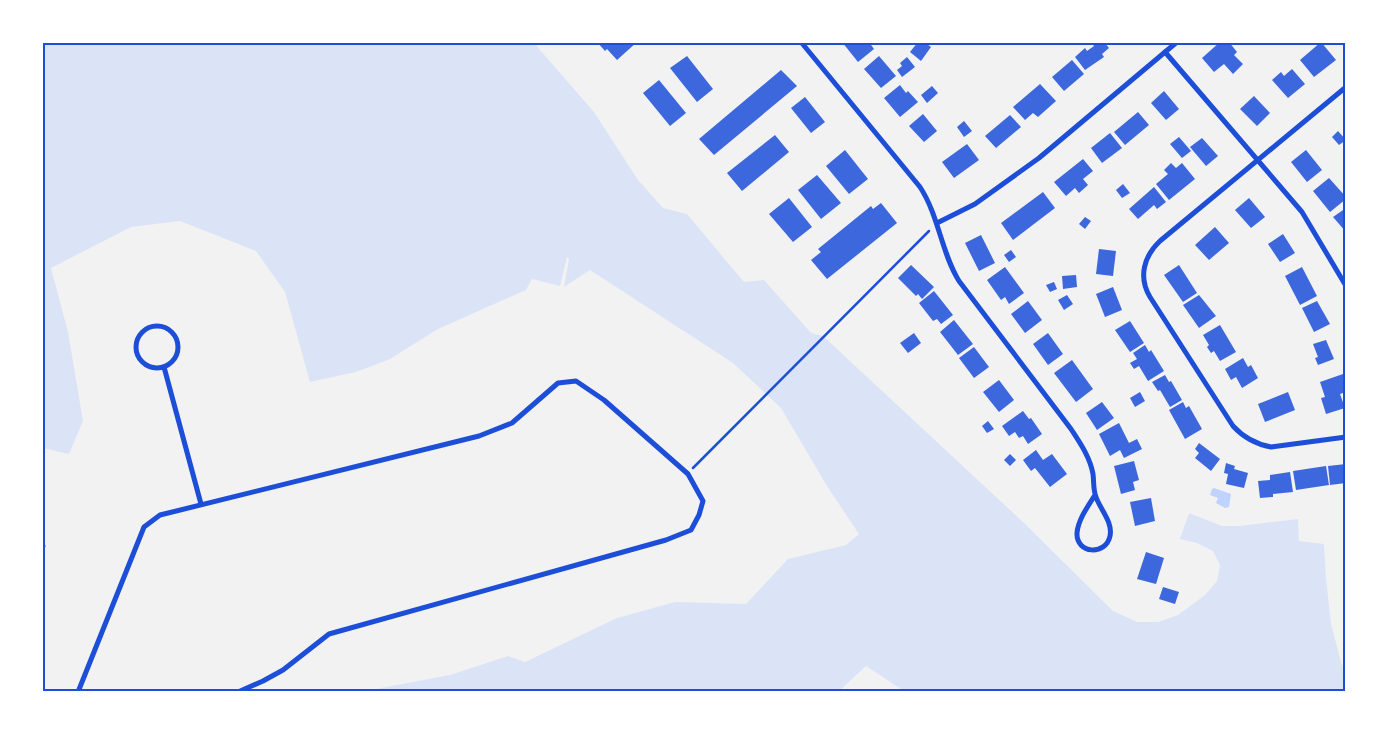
<svg xmlns="http://www.w3.org/2000/svg" width="1388" height="734" viewBox="0 0 1388 734" font-family="'Sofia Sans Condensed',sans-serif">
	<style>
		.green { fill: #dbe4f7 }
		.water { fill: #bfd3fe }
		.building { fill: #3d67dc }
		.lines { fill: none; stroke-linecap: round; stroke-linejoin: round }
		.path { stroke: #1d4ed8; stroke-width: 2.5 }
		.service { stroke: #1d4ed8; stroke-width: 3 }
		.minor { stroke: #1d4ed8; stroke-width: 5 }
		.neatline { fill: none; stroke: #1d4ed8; stroke-width: 2 }
	</style>
	<rect width="100%" height="100%" fill="#f2f2f2"/>
	<path class="green" d="M43,43h491l60,69 44,68 25,28 24,6 57,68 20,-2 47,53 12,3 200,186 90,89 24,11h21l20,-7 27,-20 12,-14 3,-16 -7,-14 -16,-8 -17,-4 9,-26 33,13h17l59,-7 1,22 25,3 2,34 5,46 10,38 4,9v20h-441l-38,-25 -27,25h-474l85,-16 58,-19 17,6 92,-44 58,-16 71,2 42,-45 58,-14 13,-11 -32,-48 -46,-78 -48,-45 -143,-93 -26,17 5,-28 -2,-2 -7,29 -28,-7 -6,11 -88,39 -48,30 -34,13 -46,10 -25,-90 -29,-41 -76,-30 -49,6 -80,41 17,64 15,89 -14,33 -26,-6z"/>
	<path class="water" d="M1214,488l17,6 -2,13 -4,1 -9,-5 2,-5 -8,-3 2,-6z"/>
	<g class="building">
		<path d="M597,42h40l-20,18 -10,-11 -2,2z"/>
		<path d="M842,42h27l5,7 -16,13z"/>
		<path d="M918,42h6l7,5 -10,14 -11,-9z"/>
		<path d="M1091,42h13l5,6 -7,6 2,3 -19,13 -10,-13 10,-9 2,3 7,-5z"/>
		<path d="M1220,42h9l8,10 -3,3 9,9 -10,10 -9,-10 -10,8 -12,-14z"/>
		<path d="M1321,42l15,18 -22,17 -14,-17z"/>
		<path d="M687,56l26,33 -16,13 -27,-34z"/>
		<path d="M879,56l17,20 -15,12 -17,-19z"/>
		<path d="M907,57l8,10 -13,10 -5,-7 5,-4 -2,-3z"/>
		<path d="M1072,60l12,14 -20,17 -12,-14z"/>
		<path d="M1292,69l13,15 -17,14 -16,-18 9,-8 3,4z"/>
		<path d="M781,70l16,16 -83,69 -15,-16z"/>
		<path d="M659,80l27,33 -16,13 -27,-33z"/>
		<path d="M1040,84l16,17 -18,16 -5,-4 -8,7 -12,-13z"/>
		<path d="M900,85l6,8 2,-2 10,11 -18,15 -16,-19z"/>
		<path d="M932,86l6,7 -11,10 -6,-8z"/>
		<path d="M1164,91l15,18 -13,11 -15,-17z"/>
		<path d="M1254,96l16,17 -13,13 -17,-17z"/>
		<path d="M805,97l20,25 -14,11 -20,-25z"/>
		<path d="M1138,112l11,13 -24,20 -11,-13z"/>
		<path d="M923,114l14,17 -13,11 -15,-16z"/>
		<path d="M1010,115l11,12 -25,21 -11,-12z"/>
		<path d="M964,121l8,10 -8,6 -7,-10z"/>
		<path d="M1338,131l8,9 -7,5 -7,-8z"/>
		<path d="M1110,133l12,15 -20,15 -11,-15z"/>
		<path d="M775,135l14,17 -47,39 -15,-18z"/>
		<path d="M1179,137l12,14 -9,7 -12,-14z"/>
		<path d="M1202,138l16,18 -12,10 -16,-19z"/>
		<path d="M967,144l12,16 -25,18 -12,-16z"/>
		<path d="M845,150l23,29 -19,15 -23,-28z"/>
		<path d="M1306,150l16,20 -15,12 -16,-20z"/>
		<path d="M1083,159l10,12 -10,8 5,6 -9,8 -4,-5 -9,8 -12,-14z"/>
		<path d="M1171,163l5,5 6,-5 13,16 -26,21 -13,-16 12,-10 -4,-4z"/>
		<path d="M817,175l24,28 -20,16 -23,-29z"/>
		<path d="M1329,178l17,19v2l-16,13 -17,-21z"/>
		<path d="M1123,184l7,9 -8,5 -6,-8z"/>
		<path d="M1154,187l12,15 -9,7 -3,-4 -16,14 -9,-10z"/>
		<path d="M1043,192l12,16 -42,32 -12,-17z"/>
		<path d="M789,198l23,29 -19,15 -24,-28z"/>
		<path d="M1249,198l16,19 -14,11 -16,-18z"/>
		<path d="M881,203l16,20 -70,56 -16,-19 10,-8 -3,-3 53,-43 2,3z"/>
		<path d="M1346,208v24l-13,-15z"/>
		<path d="M1085,217l6,4 -6,8 -6,-5z"/>
		<path d="M1215,227l14,16 -20,17 -14,-15z"/>
		<path d="M1283,234l12,19 -15,9 -12,-18z"/>
		<path d="M981,235l14,28 -16,8 -14,-28z"/>
		<path d="M1099,249l17,2 -3,25 -17,-2z"/>
		<path d="M1011,250l5,7 -7,5 -5,-7z"/>
		<path d="M911,265l23,22 -12,12 -4,-5 -2,2 -18,-18z"/>
		<path d="M1179,265l18,28 -14,9 -19,-27z"/>
		<path d="M1005,267l19,26 -15,11 -4,-7 -4,3 -14,-20z"/>
		<path d="M1302,267l15,29 -17,9 -15,-29z"/>
		<path d="M1076,275l1,12 -14,2 -1,-13z"/>
		<path d="M1054,282l3,7 -7,3 -4,-7z"/>
		<path d="M1113,287l9,23 -17,7 -9,-23z"/>
		<path d="M934,291l19,24 -12,9 -4,-5 -4,2 -14,-18z"/>
		<path d="M1067,295l6,9 -9,6 -6,-10z"/>
		<path d="M1199,295l17,21 -17,12 -16,-23z"/>
		<path d="M1028,301l14,19 -17,13 -14,-19z"/>
		<path d="M1317,301l13,23 -16,8 -12,-24z"/>
		<path d="M954,320l19,24 -15,11 -18,-23z"/>
		<path d="M1130,321l14,22 -14,9 -15,-22z"/>
		<path d="M1220,325l16,27 -16,9 -6,-10 -3,2 -4,-6 2,-2 -6,-10z"/>
		<path d="M914,333l7,10 -13,10 -8,-10z"/>
		<path d="M1048,333l15,21 -15,11 -15,-21z"/>
		<path d="M1326,340l8,19 -16,6 -3,-7 3,-1 -5,-13z"/>
		<path d="M1145,345l4,7 2,-2 13,21 -16,10 -9,-15 -5,3 -4,-6 7,-4 -4,-6z"/>
		<path d="M974,347l15,20 -15,11 -15,-20z"/>
		<path d="M1243,358l5,9 3,-2 7,13 -16,10 -6,-11 -5,3 -6,-11z"/>
		<path d="M1072,360l21,29 -17,13 -22,-29z"/>
		<path d="M1343,374l3,9v9l-6,2 5,14 -19,6 -5,-16 4,-1 -5,-15z"/>
		<path d="M1165,375l4,7 2,-1 11,19 -12,7 -10,-17 -2,1 -6,-9z"/>
		<path d="M999,380l15,20 -15,12 -16,-20z"/>
		<path d="M1140,392l5,9 -10,6 -5,-9z"/>
		<path d="M1288,392l7,18 -30,12 -7,-18z"/>
		<path d="M1102,402l12,16 -17,12 -11,-17z"/>
		<path d="M1183,402l3,6 3,-2 13,23 -17,10 -16,-29z"/>
		<path d="M1023,411l6,8 2,-1 11,16 -14,10 -5,-8 -4,2 -4,-6 -6,4 -7,-10z"/>
		<path d="M988,421l6,8 -7,4 -5,-7z"/>
		<path d="M1119,423l10,20 8,-4 5,10 -18,9 -4,-8 -10,6 -11,-22z"/>
		<path d="M1199,443l21,16 -9,12 -16,-13 4,-5 -4,-4z"/>
		<path d="M1036,450l7,10 9,-6 15,20 -17,13 -15,-19 -4,3 -8,-11z"/>
		<path d="M1010,454l6,6 -6,6 -6,-6z"/>
		<path d="M1134,461l5,19 -6,2 2,8 -14,4 -7,-28z"/>
		<path d="M1226,463l9,3 -1,3 14,4 -4,15 -18,-4 2,-10 -4,-1z"/>
		<path d="M1346,464v19l-16,2 -2,-19z"/>
		<path d="M1326,466l3,19 -33,5 -3,-19z"/>
		<path d="M1290,472l3,20 -20,2v3l-13,1 -2,-17 12,-1v-5z"/>
		<path d="M1151,498l4,23 -20,5 -5,-24z"/>
		<path d="M1146,552l18,6 -8,26 -19,-5z"/>
		<path d="M1163,587l16,5 -4,12 -16,-5z"/>
	</g>
	<g class="lines">
		<path class="path" d="M693,468l236,-237"/>
		<path class="service" d="M42,550l2,-4"/>
		<g class="minor">
			<path d="M801,42l119,145c19,29 21,65 39,94l112,148c9,14 19,28 22,45 1,7 0,16 3,23 4,12 17,25 14,39 -4,20 -34,18 -33,-3 1,-13 11,-27 18,-38"/>
			<path d="M1165,52l137,160 44,74"/>
			<path d="M1346,87l-186,154c-16,15 -22,36 -10,56l83,129c11,12 22,18 38,21l75,-10"/>
			<path d="M937,223l38,-19 64,-46 138,-116"/>
			<circle cx="157" cy="347" r="21"/>
			<path d="M164,367l37,137"/>
			<path d="M78,692l66,-165 16,-12 319,-79 33,-13 46,-40 18,-2 28,19 84,74 15,27 -4,14 -8,15 -25,10 -337,94 -46,36 -20,11 -25,11"/>
		</g>
	</g>
	<rect width="1388" height="734" fill="none" stroke="#ffffff" stroke-width="88"/>
	<rect x="44" y="44" width="1300" height="646" class="neatline"/>
</svg>
